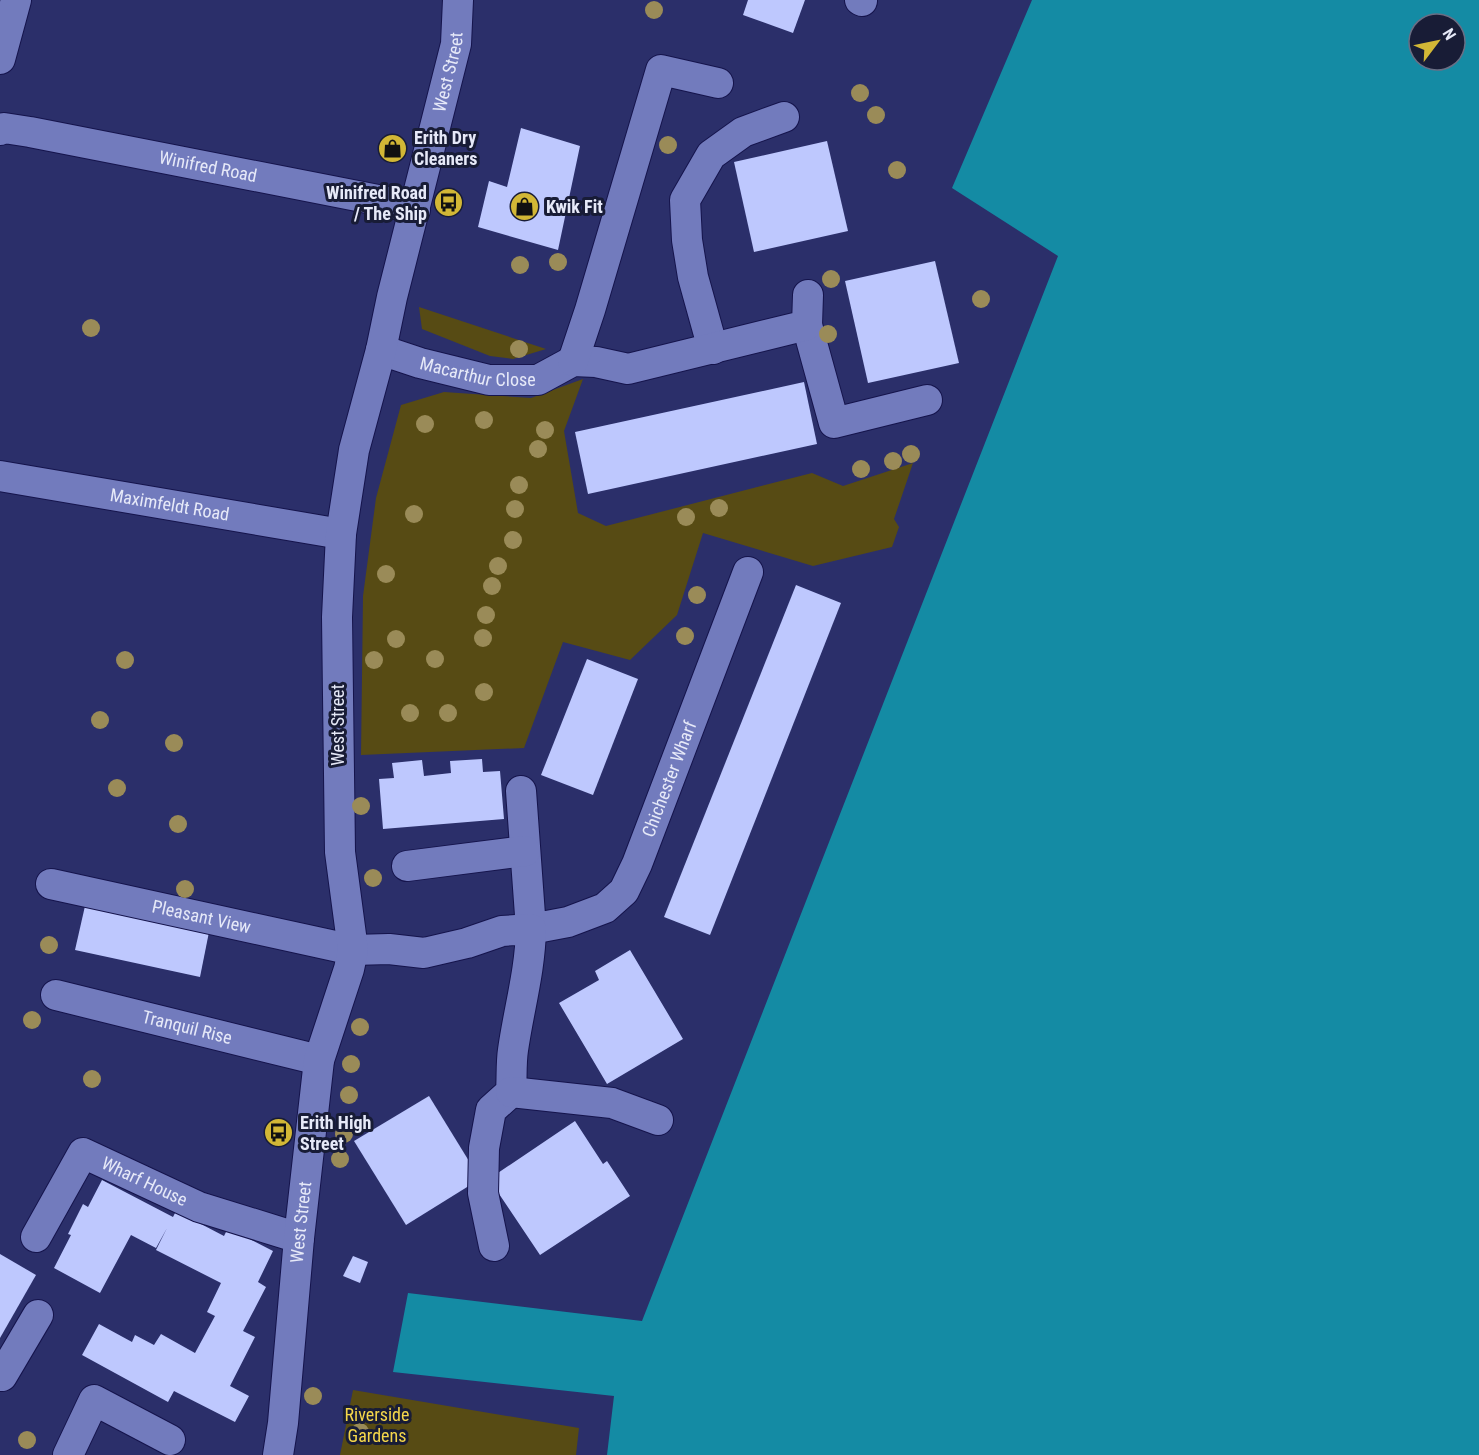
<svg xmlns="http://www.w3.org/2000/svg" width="1479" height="1455" viewBox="0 0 1479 1455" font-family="'Roboto Condensed',sans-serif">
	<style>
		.green { fill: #574b14 }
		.water { fill: #148ba4; fill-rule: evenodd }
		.building { fill: #bec8fe }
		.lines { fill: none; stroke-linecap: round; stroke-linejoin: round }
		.minor-casing { stroke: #15144c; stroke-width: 32 }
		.minor { stroke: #727bbd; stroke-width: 30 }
		.tree { fill: #9a8b58 }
		.labels { text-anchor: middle; stroke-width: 6; stroke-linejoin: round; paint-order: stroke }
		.street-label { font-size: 18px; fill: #e6e9f8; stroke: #181c36 }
		.poi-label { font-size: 18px; font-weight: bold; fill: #e6e9f8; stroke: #181c36; text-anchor: start }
		.park-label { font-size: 18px; fill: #f4d64a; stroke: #181c36 }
	</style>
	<rect width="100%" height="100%" fill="#2b2f6a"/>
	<g class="green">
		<path d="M419,307l127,42 -33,10 -23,-3 -68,-27z"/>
		<path d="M583,379l-19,52 14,82 28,13 206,-53 31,13 70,-23 -19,56 5,8 -7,20 -79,19 -110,-33 -26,82 -47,45 -67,-18 -39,106 -163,7 2,-159 13,-98 25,-93 43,-13 87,6z"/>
		<path d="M353,1390l226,38 -3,27h-236z"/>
	</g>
	<path class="water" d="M1032,0h447v1455h-872l7,-59 -221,-24 15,-79 234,28 416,-1065 -106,-68zM1419,24h36v36h-36z"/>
	<g class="building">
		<path d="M748,0h57l-12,33 -50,-18z"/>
		<path d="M521,128l59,18 -22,104 -80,-23 11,-46 18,6z"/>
		<path d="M827,141l21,90 -94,21 -20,-90z"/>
		<path d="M935,261l24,102 -91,20 -23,-102z"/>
		<path d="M804,382l13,62 -229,50 -13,-62z"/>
		<path d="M796,585l45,18 -131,332 -46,-18z"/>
		<path d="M587,659l51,20 -45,116 -52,-20z"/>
		<path d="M482,759l1,13 17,-1 4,48 -121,10 -4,-50 15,-1 -2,-15 30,-3 2,16 27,-3 -1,-12z"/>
		<path d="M85,906l124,26 -9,45 -125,-27z"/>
		<path d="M630,950l53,89 -76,45 -48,-81 40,-23 -4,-9z"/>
		<path d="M429,1096l51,83 -74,46 -52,-84z"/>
		<path d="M575,1121l28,43 4,-3 23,35 -90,59 -51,-76z"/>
		<path d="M102,1180l71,37 3,-6 48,25 4,-8 45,23 -15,31 8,5 -23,44 12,6 -25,49 19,10 -14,26 -61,-31 -6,11 -86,-47 17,-31 33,18 3,-7 19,10 7,-11 34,19 20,-37 -8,-4 14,-29 -65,-33 11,-22 -11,20 -25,-13 -31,58 -46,-25 17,-33 -3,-1 15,-30 5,3z"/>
		<path d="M0,1254l36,21 -36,63z"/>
		<path d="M353,1256l15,6 -8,21 -17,-7z"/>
	</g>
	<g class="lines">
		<defs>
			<g id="minor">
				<path d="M860,0l2,1"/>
				<path d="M0,59l16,-59"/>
				<path id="s1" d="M0,130l4,-2 26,4 363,71 22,7"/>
				<path d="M807,325l27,98 93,-23"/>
				<path d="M713,349l-20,-72 -6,-37 -2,-40 26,-45 32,-23 41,-15"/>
				<path id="s2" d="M381,350l39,13 69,17h49l35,-19 23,1 32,7 179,-44 1,-30"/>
				<path d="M573,361l17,-51 71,-240 57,13"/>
				<path id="s3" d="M0,476l341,58"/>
				<path id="s4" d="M521,791l10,138 37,-7 37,-14 19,-17 13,-27 111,-292"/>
				<path d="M407,866l118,-15"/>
				<path id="s5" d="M51,884l302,66 36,-1 35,4 43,-10 35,-12 29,-2c-1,43 -12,79 -18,121 -2,13 -1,28 -2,42l-20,18 -7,38 -1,45 11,53"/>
				<path id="s6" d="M56,995l263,65"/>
				<path d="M511,1092l101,11 46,17"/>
				<path id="s7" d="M36,1237l47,-84 116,54 100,31"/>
				<path d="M0,1375l2,1 36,-61"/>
				<path d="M68,1455l26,-55 76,40"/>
				<path id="s8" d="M278,1455l5,-32 16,-185 20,-178 30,-91 4,-19 -13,-98 -3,-235 4,-83 13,-84 27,-100 11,-53 64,-253 2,-44"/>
			</g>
		</defs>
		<use href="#minor" class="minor-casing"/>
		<use href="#minor" class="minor"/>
	</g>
	<g class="tree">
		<circle cx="654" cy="10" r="9"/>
		<circle cx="860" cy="93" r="9"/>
		<circle cx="876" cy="115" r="9"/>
		<circle cx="668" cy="145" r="9"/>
		<circle cx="897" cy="170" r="9"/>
		<circle cx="558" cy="262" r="9"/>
		<circle cx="520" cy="265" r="9"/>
		<circle cx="831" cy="279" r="9"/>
		<circle cx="981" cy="299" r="9"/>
		<circle cx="91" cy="328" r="9"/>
		<circle cx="828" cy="334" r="9"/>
		<circle cx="519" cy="349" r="9"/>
		<circle cx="484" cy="420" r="9"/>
		<circle cx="425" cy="424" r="9"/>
		<circle cx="545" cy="430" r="9"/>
		<circle cx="538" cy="449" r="9"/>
		<circle cx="911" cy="454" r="9"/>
		<circle cx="893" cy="461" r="9"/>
		<circle cx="861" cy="469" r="9"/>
		<circle cx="519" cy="485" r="9"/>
		<circle cx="719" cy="508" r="9"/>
		<circle cx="515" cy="509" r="9"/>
		<circle cx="414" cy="514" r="9"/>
		<circle cx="686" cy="517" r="9"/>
		<circle cx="513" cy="540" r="9"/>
		<circle cx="498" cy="566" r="9"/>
		<circle cx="386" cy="574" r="9"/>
		<circle cx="492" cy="586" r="9"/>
		<circle cx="697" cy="595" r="9"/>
		<circle cx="486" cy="615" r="9"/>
		<circle cx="685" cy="636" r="9"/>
		<circle cx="483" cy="638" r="9"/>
		<circle cx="396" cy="639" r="9"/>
		<circle cx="435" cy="659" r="9"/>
		<circle cx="125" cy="660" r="9"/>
		<circle cx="374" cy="660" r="9"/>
		<circle cx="484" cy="692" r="9"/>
		<circle cx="410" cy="713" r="9"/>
		<circle cx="448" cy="713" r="9"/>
		<circle cx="100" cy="720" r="9"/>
		<circle cx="174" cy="743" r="9"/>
		<circle cx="117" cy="788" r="9"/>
		<circle cx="361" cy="806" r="9"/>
		<circle cx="178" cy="824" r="9"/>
		<circle cx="373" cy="878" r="9"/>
		<circle cx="185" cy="889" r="9"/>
		<circle cx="49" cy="945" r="9"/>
		<circle cx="32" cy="1020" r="9"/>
		<circle cx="360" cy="1027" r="9"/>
		<circle cx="351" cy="1064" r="9"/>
		<circle cx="92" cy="1079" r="9"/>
		<circle cx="349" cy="1095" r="9"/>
		<circle cx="344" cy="1134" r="9"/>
		<circle cx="340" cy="1159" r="9"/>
		<circle cx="313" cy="1396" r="9"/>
		<circle cx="360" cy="1432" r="9"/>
		<circle cx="27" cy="1440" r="9"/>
	</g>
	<defs>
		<symbol id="shop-disc" viewBox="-11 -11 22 22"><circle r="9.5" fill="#d2b736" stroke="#181c36"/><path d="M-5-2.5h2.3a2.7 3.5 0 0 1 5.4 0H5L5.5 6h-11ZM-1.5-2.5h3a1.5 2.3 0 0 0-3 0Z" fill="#111"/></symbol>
		<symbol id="bus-disc" viewBox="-11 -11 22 22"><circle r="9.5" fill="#d2b736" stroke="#181c36"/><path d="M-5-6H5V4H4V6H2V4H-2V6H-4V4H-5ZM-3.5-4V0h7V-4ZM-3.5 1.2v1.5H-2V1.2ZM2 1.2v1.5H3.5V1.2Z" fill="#111"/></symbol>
	</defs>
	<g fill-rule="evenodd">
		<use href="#shop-disc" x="376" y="132" width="33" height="33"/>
		<use href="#bus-disc" x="432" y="186" width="33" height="33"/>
		<use href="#shop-disc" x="508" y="190" width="33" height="33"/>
		<use href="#bus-disc" x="262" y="1116" width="33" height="33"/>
	</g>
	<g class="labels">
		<g class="street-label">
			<text dy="6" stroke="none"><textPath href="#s8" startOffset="1404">West Street</textPath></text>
			<text dy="6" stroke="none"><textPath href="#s1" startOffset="212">Winifred Road</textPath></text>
			<text dy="6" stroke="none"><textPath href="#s2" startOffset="100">Macarthur Close</textPath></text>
			<text dy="6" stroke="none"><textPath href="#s3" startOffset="172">Maximfeldt Road</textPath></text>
			<text transform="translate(338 725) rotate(-90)" y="6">West Street</text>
			<text dy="6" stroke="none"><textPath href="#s4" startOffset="362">Chichester Wharf</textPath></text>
			<text dy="6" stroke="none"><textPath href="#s5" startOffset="154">Pleasant View</textPath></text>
			<text dy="6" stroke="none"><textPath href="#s6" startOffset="135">Tranquil Rise</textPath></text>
			<text dy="6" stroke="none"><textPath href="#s7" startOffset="164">Wharf House</textPath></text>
			<text dy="6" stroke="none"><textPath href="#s8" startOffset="234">West Street</textPath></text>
		</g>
		<g class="poi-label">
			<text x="414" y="144">Erith Dry<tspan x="414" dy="21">Cleaners</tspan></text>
			<text x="427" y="199" text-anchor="end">Winifred Road<tspan x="427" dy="21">/ The Ship</tspan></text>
			<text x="546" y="213">Kwik Fit</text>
			<text x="300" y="1129">Erith High<tspan x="300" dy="21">Street</tspan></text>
		</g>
		<g class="park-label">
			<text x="377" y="1421">Riverside<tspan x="377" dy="21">Gardens</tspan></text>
		</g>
	</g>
	<g transform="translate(1437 42) rotate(58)"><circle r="28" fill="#181c36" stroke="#6a6e84" stroke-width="1.5"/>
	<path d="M0-4.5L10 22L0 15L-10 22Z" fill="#d2b736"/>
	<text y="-9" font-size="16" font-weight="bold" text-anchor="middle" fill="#e6e9f8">N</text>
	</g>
</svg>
